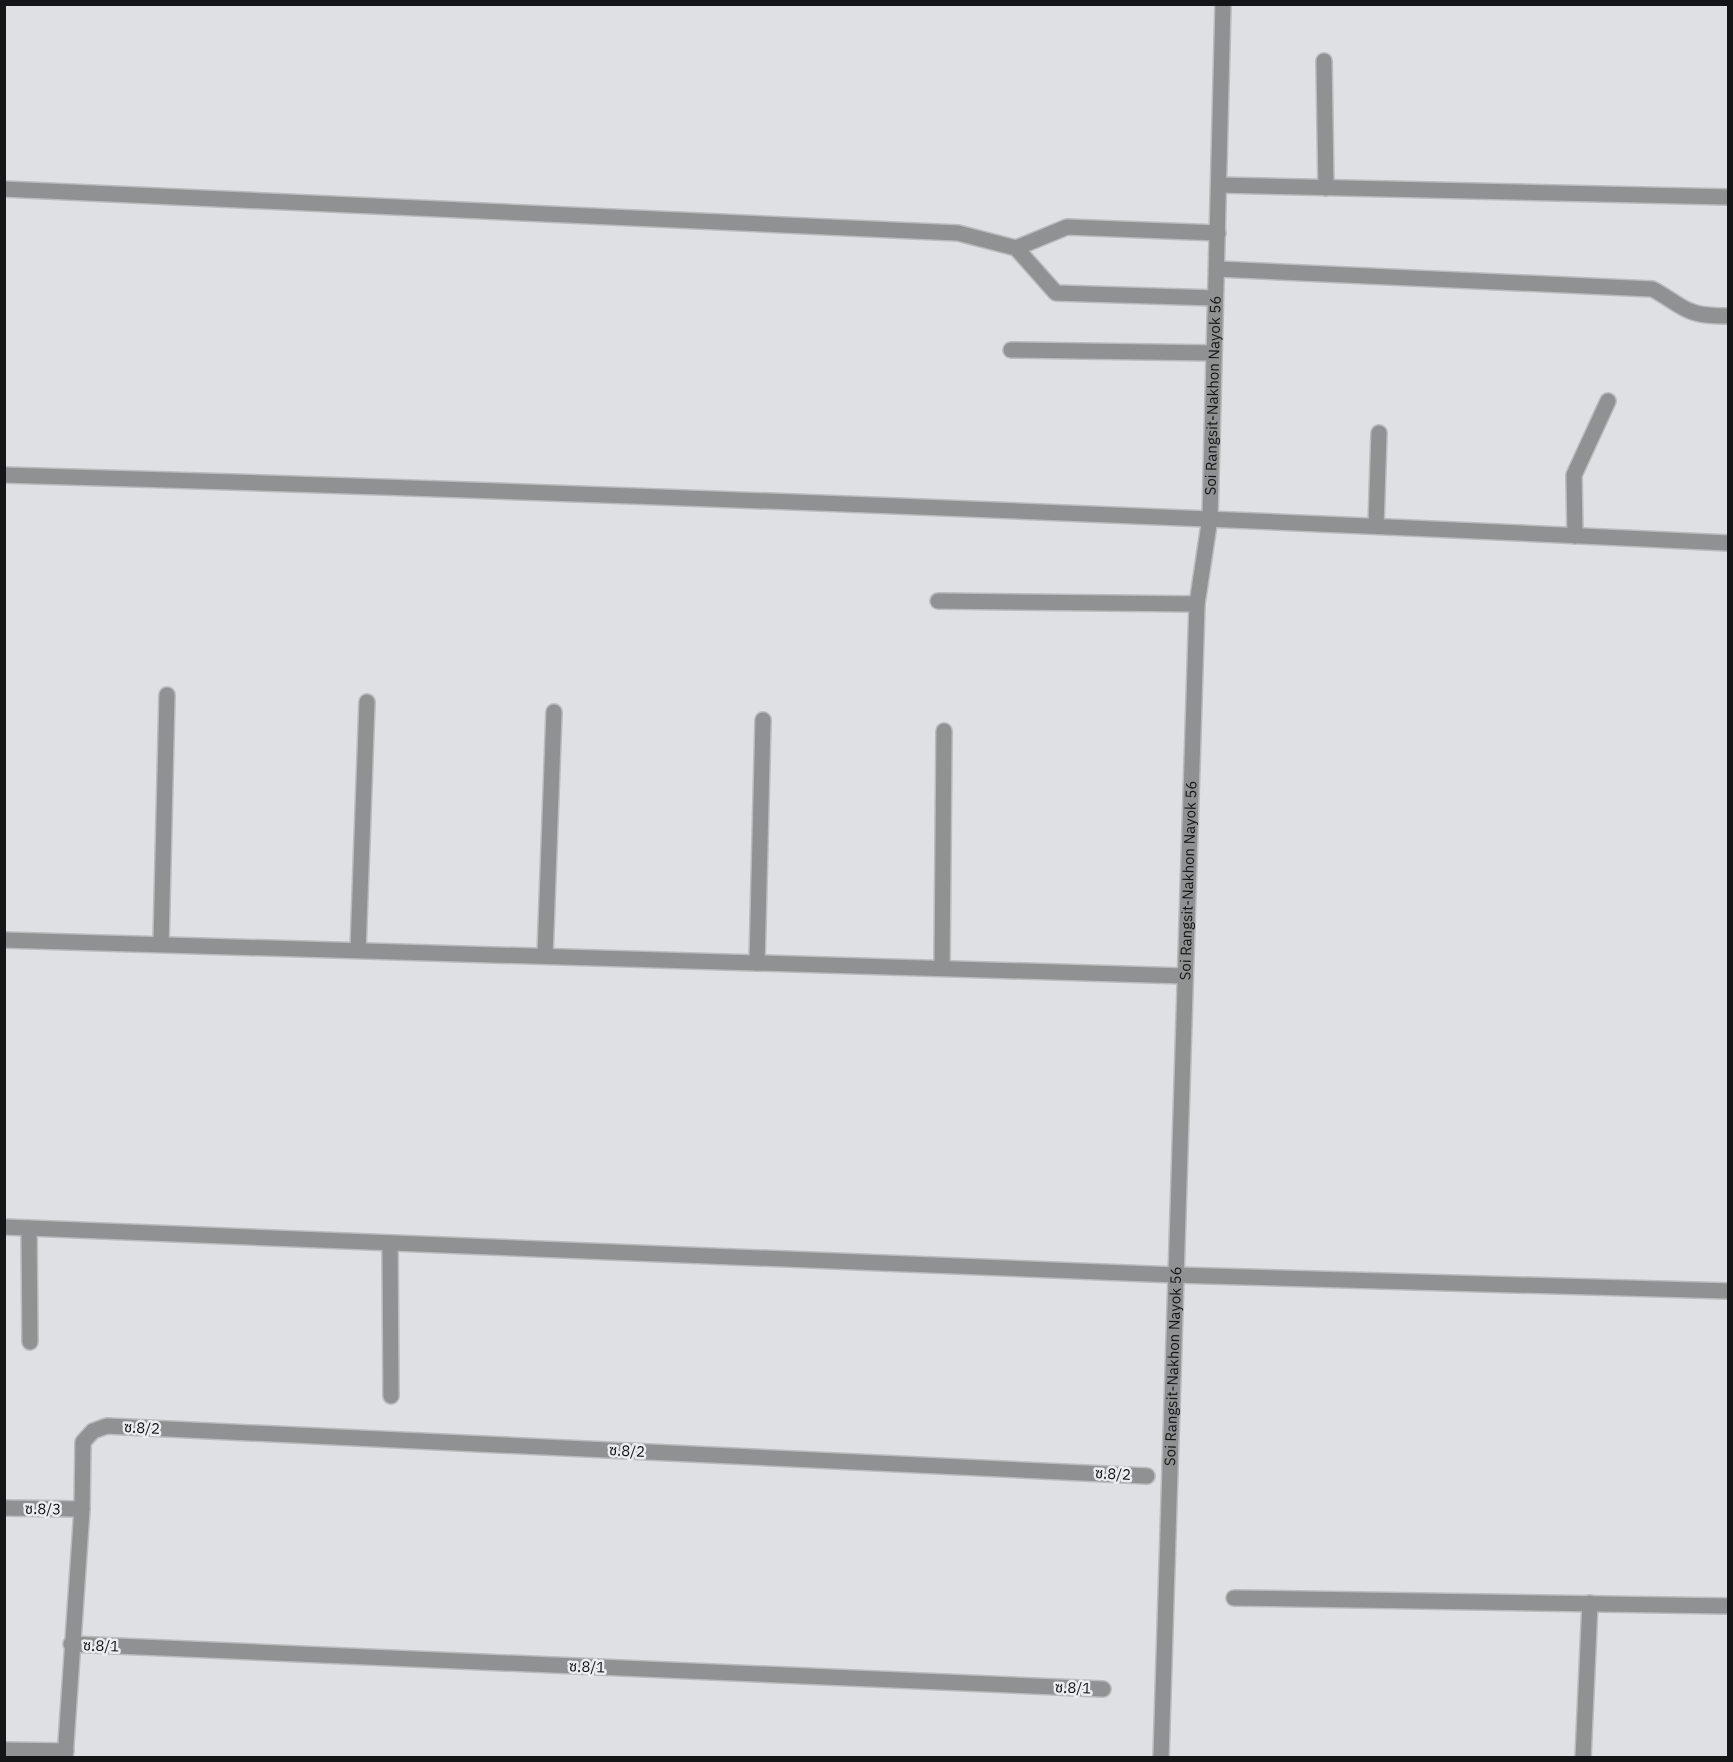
<svg xmlns="http://www.w3.org/2000/svg" width="1733" height="1762" viewBox="0 0 1733 1762" font-family="'IBM Plex Sans','Noto Sans Thai',sans-serif">
	<style>
		.lines { fill: none; stroke-linecap: round; stroke-linejoin: round }
		.service-casing { stroke: #babbbe; stroke-width: 18 }
		.minor-casing { stroke: #babbbe; stroke-width: 18 }
		.tertiary-casing { stroke: #babbbe; stroke-width: 18 }
		.service { stroke: #909192; stroke-width: 15 }
		.minor { stroke: #909192; stroke-width: 15 }
		.tertiary { stroke: #909192; stroke-width: 15 }
		.labels { text-anchor: middle; stroke-width: 5; stroke-linejoin: round; paint-order: stroke }
		.street-label { font-size: 15px; fill: #141516; stroke: #ebeef0 }
	</style>
	<rect width="100%" height="100%" fill="#dee0e3"/>
	<g class="lines">
		<defs>
			<path id="service" d="M29,1228l1,114"/>
			<g id="minor">
				<path d="M1324,61l2,127"/>
				<path d="M1219,185l509,12"/>
				<path d="M4,189l954,44 58,15 40,45 159,5"/>
				<path d="M1016,248l51,-21 151,6"/>
				<path d="M1218,269l434,20c13,6 27,18 38,22 12,5 26,5 38,5"/>
				<path d="M1011,350l203,3"/>
				<path d="M4,475c575,17 1150,40 1724,68"/>
				<path d="M1376,526l3,-93"/>
				<path d="M1575,536l-1,-61 34,-74"/>
				<path d="M938,601l259,3"/>
				<path d="M4,940l1181,36"/>
				<path d="M161,944l6,-249"/>
				<path d="M358,950l9,-248"/>
				<path d="M545,956l9,-244"/>
				<path d="M757,963l6,-243"/>
				<path d="M942,968l2,-237"/>
				<path d="M4,1227l1171,48 553,16"/>
				<path d="M390,1243l1,153"/>
				<path d="M4,1508l78,1"/>
				<path d="M1234,1598l494,8"/>
				<path d="M71,1644l1032,45"/>
				<path d="M4,1750l62,1"/>
				<path d="M65,1758l17,-249 1,-67 10,-11 14,-5 1040,50"/>
				<path d="M1583,1758l7,-155"/>
			</g>
			<g id="tertiary">
				<path id="s1" d="M1161,1758l36,-1154 13,-86 13,-514"/>
			</g>
		</defs>
		<use href="#service" class="service-casing"/>
		<use href="#minor" class="minor-casing"/>
		<use href="#tertiary" class="tertiary-casing"/>
		<use href="#service" class="service"/>
		<use href="#minor" class="minor"/>
		<use href="#tertiary" class="tertiary"/>
	</g>
	<g class="labels">
		<g class="street-label">
			<text dy="5" stroke="none"><textPath href="#s1" startOffset="1364">Soi Rangsit-Nakhon Nayok 56</textPath></text>
			<text dy="5" stroke="none"><textPath href="#s1" startOffset="878">Soi Rangsit-Nakhon Nayok 56</textPath></text>
			<text dy="5" stroke="none"><textPath href="#s1" startOffset="392">Soi Rangsit-Nakhon Nayok 56</textPath></text>
			<text transform="translate(142 1428) rotate(3)" y="5">ซ.8/2</text>
			<text transform="translate(627 1451) rotate(3)" y="5">ซ.8/2</text>
			<text transform="translate(1113 1474) rotate(3)" y="5">ซ.8/2</text>
			<text transform="translate(43 1509) rotate(1)" y="5">ซ.8/3</text>
			<text transform="translate(101 1646) rotate(2)" y="5">ซ.8/1</text>
			<text transform="translate(587 1667) rotate(2)" y="5">ซ.8/1</text>
			<text transform="translate(1073 1688) rotate(2)" y="5">ซ.8/1</text>
		</g>
	</g>
	<rect width="1733" height="1762" fill="none" stroke="#141516" stroke-width="12"/>
</svg>
